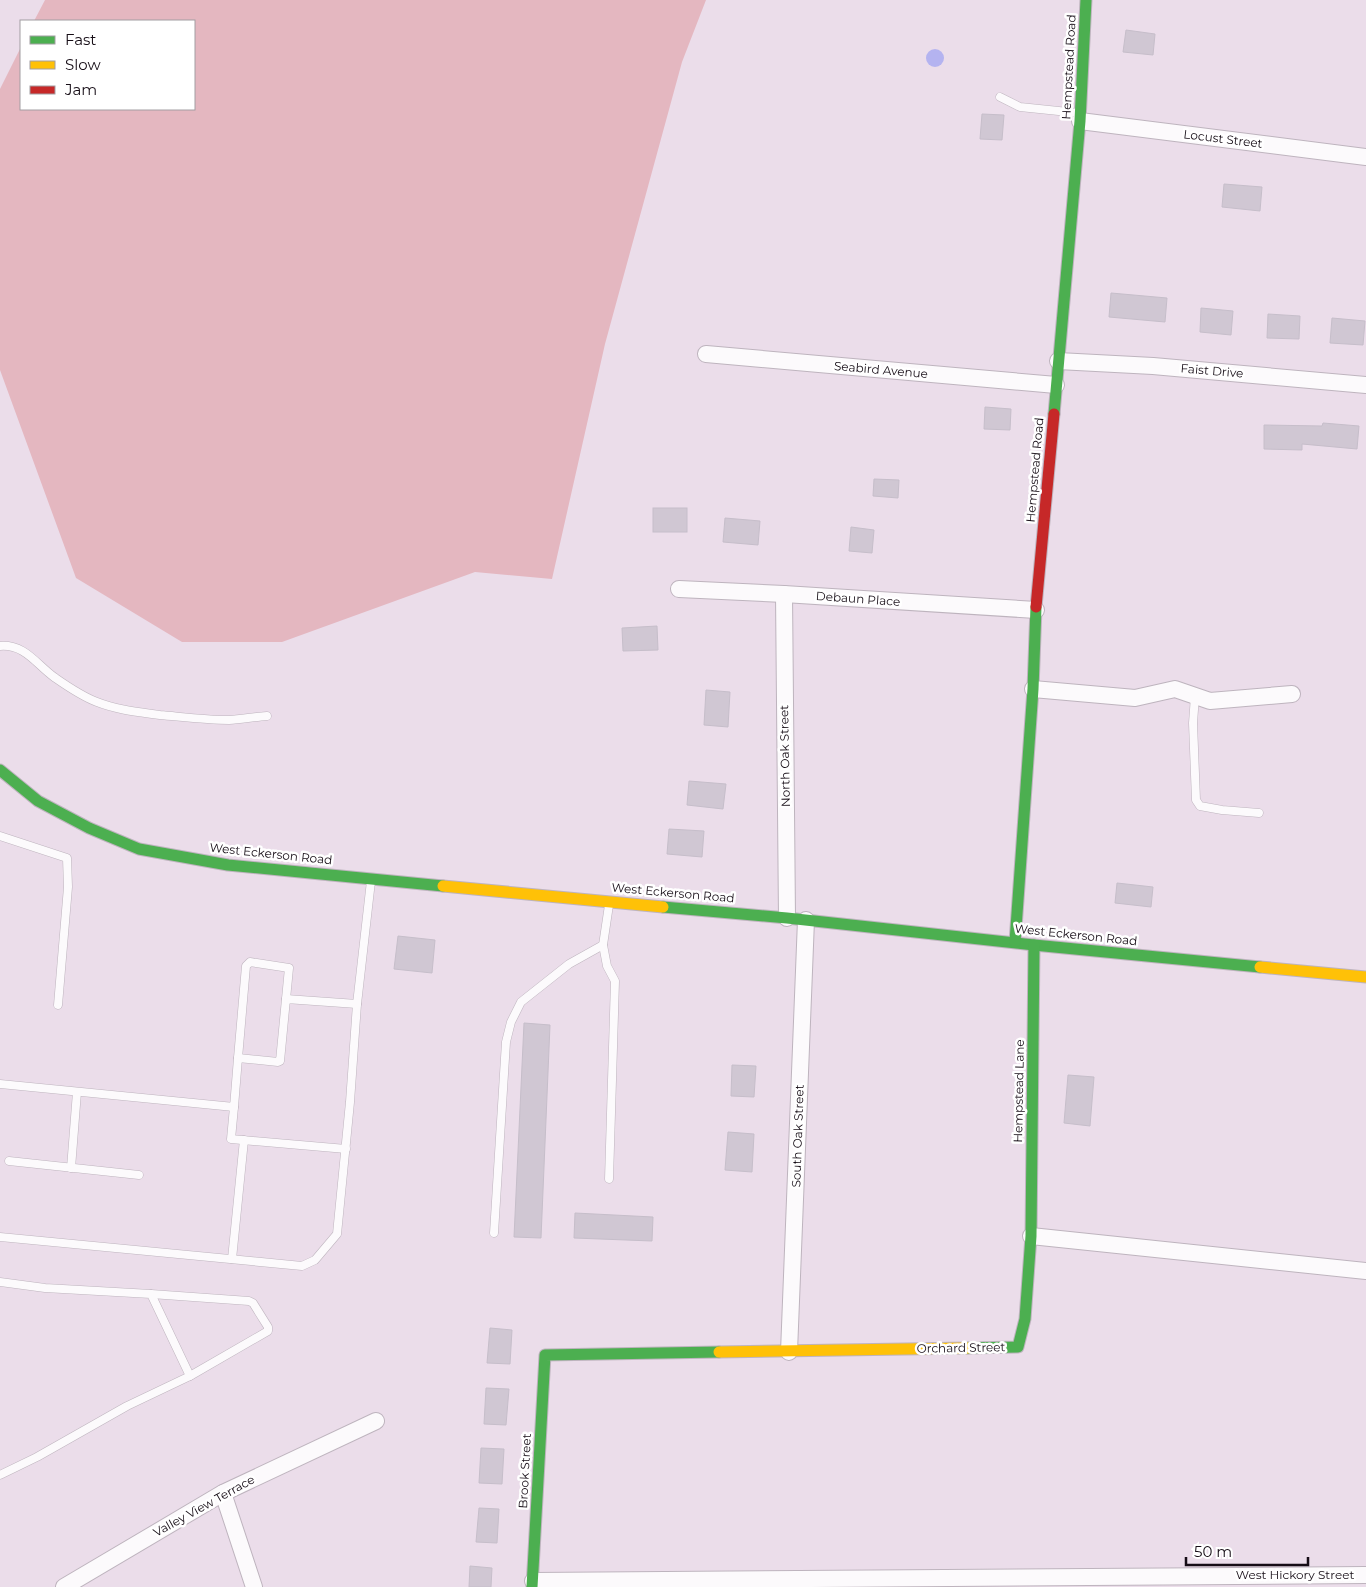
<svg xmlns="http://www.w3.org/2000/svg" width="1366" height="1587" viewBox="0 0 1366 1587" font-family="Montserrat,sans-serif">
	<style>
		.green { fill: #e4b7c0 }
		.water { fill: #b4b3f0 }
		.building { fill: #d0c7d3; stroke: #c6beca }
		.lines { fill: none; stroke-linecap: round; stroke-linejoin: round }
		.lane-casing { stroke: #beb4be; stroke-width: 9 }
		.street-casing { stroke: #beb4be; stroke-width: 18 }
		.fast-casing { stroke: #beb4be; stroke-width: 13 }
		.slow-casing { stroke: #beb4be; stroke-width: 13 }
		.jam-casing { stroke: #beb4be; stroke-width: 13 }
		.lane { stroke: #fcfafc; stroke-width: 8 }
		.street { stroke: #fcfafc; stroke-width: 16 }
		.fast { stroke: #4caf50; stroke-width: 11 }
		.slow { stroke: #ffc107; stroke-width: 11 }
		.jam { stroke: #c62828; stroke-width: 11 }
		.labels { text-anchor: middle; stroke-width: 5; stroke-linejoin: round; paint-order: stroke }
		.street-label { font-size: 12px; fill: #160d16; stroke: #fff }
	</style>
	<rect width="100%" height="100%" fill="#ebddea"/>
	<path class="green" d="M45,0h661l-24,62 -77,282 -53,235 -77,-7 -193,70h-100l-106,-64 -76,-208v-281l21,-42v62h173v-88h-160z"/>
	<circle class="water" cx="935" cy="58" r="9"/>
	<g class="building">
		<path d="M1126,30l29,4 -2,21 -30,-3z"/>
		<path d="M982,114l22,1 -2,25 -22,-1z"/>
		<path d="M1224,184l38,3 -2,24 -38,-4z"/>
		<path d="M1111,293l56,5 -2,24 -56,-5z"/>
		<path d="M1201,308l32,3 -2,24 -31,-3z"/>
		<path d="M1268,314l32,2 -1,23 -32,-1z"/>
		<path d="M1332,318l33,3 -2,24 -33,-2z"/>
		<path d="M985,407l26,2 -1,21 -26,-1z"/>
		<path d="M1323,423l36,3 -2,23 -55,-5v6l-38,-1v-24l58,1z"/>
		<path d="M874,479l25,1 -1,18 -25,-2z"/>
		<rect x="653" y="508" width="34" height="24"/>
		<path d="M725,518l35,3 -2,24 -35,-3z"/>
		<path d="M851,527l23,3 -2,23 -23,-2z"/>
		<path d="M657,626l1,24 -35,1 -1,-23z"/>
		<path d="M706,690l24,2 -2,35 -24,-2z"/>
		<path d="M689,781l37,3 -3,25 -36,-4z"/>
		<path d="M669,829l35,2 -2,26 -35,-3z"/>
		<path d="M1117,883l36,4 -2,20 -36,-4z"/>
		<path d="M398,936l37,4 -3,33 -38,-4z"/>
		<path d="M524,1023l26,2 -9,213 -27,-1z"/>
		<path d="M732,1065l24,1 -2,31 -23,-1z"/>
		<path d="M1068,1075l26,2 -4,49 -26,-3z"/>
		<path d="M728,1132l26,2 -2,38 -27,-2z"/>
		<path d="M575,1213l78,4 -1,24 -78,-3z"/>
		<path d="M490,1328l22,2 -2,34 -23,-1z"/>
		<path d="M486,1388l23,1 -3,36 -22,-1z"/>
		<path d="M481,1448l23,1 -2,35 -23,-1z"/>
		<path d="M479,1508l20,1 -2,34 -21,-1z"/>
		<path d="M470,1566l22,2 -1,19h-22z"/>
	</g>
	<g class="lines">
		<defs>
			<g id="lane">
				<path d="M1000,97l20,10 58,6"/>
				<path d="M0,646c25,-2 36,18 54,31 13,9 27,19 43,25 20,8 42,10 63,13 23,2 46,5 69,5 13,-1 25,-3 38,-4"/>
				<path d="M1195,696l-2,27 3,77 4,6 22,4 37,3"/>
				<path d="M0,836l67,22 1,29 -10,118"/>
				<path d="M603,945l4,21 8,15 -6,198"/>
				<path d="M238,1058l8,-92 4,-4 39,6 -3,31"/>
				<path d="M0,1084l234,23 4,-49 40,4 2,-1 6,-62 71,5"/>
				<path d="M234,1107l-3,32 115,10"/>
				<path d="M9,1161l130,14"/>
				<path d="M71,1168l6,-76"/>
				<path d="M494,1233l12,-191 5,-20 10,-20 48,-38 34,-19 6,-40"/>
				<path d="M0,1237l302,29 13,-6 22,-26 13,-132 7,-98 14,-123"/>
				<path d="M232,1259l12,-119"/>
				<path d="M0,1282l45,6 106,6 39,82 -63,30 -90,51 -37,18"/>
				<path d="M151,1294l98,7 4,2 15,24v4l-78,45"/>
			</g>
			<g id="street">
				<path d="M1080,121l286,36"/>
				<path d="M706,354l350,31"/>
				<path d="M1058,361l95,5 213,19"/>
				<path d="M679,589l105,5 252,16"/>
				<path d="M784,594l3,324"/>
				<path d="M1033,689l102,9 40,-9 35,12 82,-7"/>
				<path d="M1031,1236l335,35"/>
				<path d="M789,1352l17,-432"/>
				<path d="M223,1493l31,94"/>
				<path d="M533,1581l833,-6"/>
				<path d="M64,1587l159,-94 153,-72"/>
			</g>
			<g id="fast">
				<path d="M1054,414l26,-293 6,-121"/>
				<path d="M0,770l38,31 51,27 50,21 89,16 215,21"/>
				<path d="M663,907l124,11 247,27 226,22"/>
				<path d="M1015,942l18,-253 3,-82"/>
				<path d="M968,1348l50,-1 7,-28 6,-83 3,-291"/>
				<path d="M532,1587l13,-232 174,-3"/>
			</g>
			<g id="slow">
				<path d="M443,886l220,21"/>
				<path d="M1260,967l106,10"/>
				<path d="M719,1352l249,-4"/>
			</g>
			<path id="jam" d="M1036,607l18,-193"/>
		</defs>
		<use href="#lane" class="lane-casing"/>
		<use href="#street" class="street-casing"/>
		<use href="#fast" class="fast-casing"/>
		<use href="#slow" class="slow-casing"/>
		<use href="#jam" class="jam-casing"/>
		<use href="#lane" class="lane"/>
		<use href="#street" class="street"/>
		<use href="#fast" class="fast"/>
		<use href="#slow" class="slow"/>
		<use href="#jam" class="jam"/>
	</g>
	<g class="labels">
		<g class="street-label">
			<text transform="translate(1069 67) rotate(-87)" y="4">Hempstead Road</text>
			<text transform="translate(1223 139) rotate(7)" y="4">Locust Street</text>
			<text transform="translate(881 370) rotate(5)" y="4">Seabird Avenue</text>
			<text transform="translate(1212 371) rotate(5)" y="4">Faist Drive</text>
			<text transform="translate(1035 470) rotate(-85)" y="4">Hempstead Road</text>
			<text transform="translate(858 599) rotate(4)" y="4">Debaun Place</text>
			<text transform="translate(785 756) rotate(-91)" y="4">North Oak Street</text>
			<text transform="translate(271 854) rotate(6)" y="4">West Eckerson Road</text>
			<text transform="translate(673 893) rotate(5)" y="4">West Eckerson Road</text>
			<text transform="translate(1076 935) rotate(6)" y="4">West Eckerson Road</text>
			<text transform="translate(1019 1091) rotate(-89)" y="4">Hempstead Lane</text>
			<text transform="translate(798 1136) rotate(-88)" y="4">South Oak Street</text>
			<text transform="translate(961 1348) rotate(-1)" y="4">Orchard Street</text>
			<text transform="translate(525 1471) rotate(-87)" y="4">Brook Street</text>
			<text transform="translate(204 1506) rotate(-29)" y="4">Valley View Terrace</text>
			<text x="1295" y="1579">West Hickory Street</text>
		</g>
	</g>
	<rect x="20" y="20" width="175" height="90" fill="#ffffff" stroke="#a29ea2"/>
	<rect x="30" y="36" width="25" height="8" fill="#4caf50" stroke="#a29ea2"/>
	<text x="65" y="45" font-size="15" fill="#160d16">Fast</text>
	<rect x="30" y="61" width="25" height="8" fill="#ffc107" stroke="#a29ea2"/>
	<text x="65" y="70" font-size="15" fill="#160d16">Slow</text>
	<rect x="30" y="86" width="25" height="8" fill="#c62828" stroke="#a29ea2"/>
	<text x="65" y="95" font-size="15" fill="#160d16">Jam</text>
	<path d="M1186 1557v8h122v-8" fill="none" stroke="#160d16" stroke-width="2.5"/>
	<text x="1194" y="1557" font-size="15" fill="#160d16" stroke="#ffffff" stroke-width="4" paint-order="stroke">50 m</text>
</svg>
